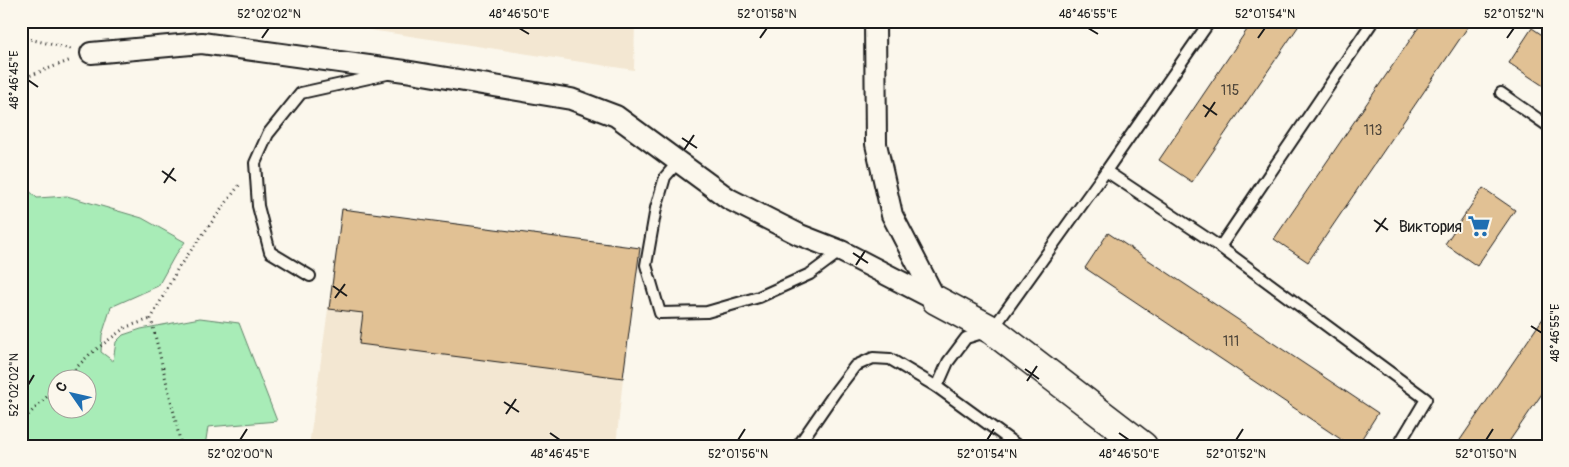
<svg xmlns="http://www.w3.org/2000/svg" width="1569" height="467" viewBox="0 0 1569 467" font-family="Pangolin,sans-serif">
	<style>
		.built { fill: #f3e7d2 }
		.green { fill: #a8ecb7; stroke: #62846a; fill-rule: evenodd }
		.building { fill: #e1c194; stroke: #1c1c1c }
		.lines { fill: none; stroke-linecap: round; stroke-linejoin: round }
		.lane-casing { stroke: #1c1c1c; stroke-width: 14 }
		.street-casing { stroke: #1c1c1c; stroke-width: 24 }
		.secondary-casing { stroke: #1c1c1c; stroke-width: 31 }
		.path { stroke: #1c1c1c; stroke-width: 3; stroke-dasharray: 1 4; stroke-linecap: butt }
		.lane { stroke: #fbf7ec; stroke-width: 10 }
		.street { stroke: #fbf7ec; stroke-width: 20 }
		.secondary { stroke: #fbf7ec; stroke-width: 28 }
		.ticks { fill: none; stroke: #1c1c1c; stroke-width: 2 }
		.labels { text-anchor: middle; stroke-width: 4; stroke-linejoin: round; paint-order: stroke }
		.number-label { font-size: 14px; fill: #4d453a }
		.poi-label { font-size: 16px; fill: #1c1c1c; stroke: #fbf7ec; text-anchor: end }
		.neatline { fill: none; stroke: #1c1c1c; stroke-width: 2 }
		.ticks-label { font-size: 12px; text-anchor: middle; fill: #1c1c1c }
	</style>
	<rect width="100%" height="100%" fill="#fbf7ec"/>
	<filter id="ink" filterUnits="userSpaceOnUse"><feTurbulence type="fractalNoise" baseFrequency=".02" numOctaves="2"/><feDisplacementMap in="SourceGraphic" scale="10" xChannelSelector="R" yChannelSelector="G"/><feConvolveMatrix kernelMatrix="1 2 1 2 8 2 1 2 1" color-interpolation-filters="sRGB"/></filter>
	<g filter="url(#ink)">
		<g class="built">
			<path d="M316,21h319l-1,49 -257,-39z"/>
			<path d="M342,209l298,39 -17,130 -7,68h-307z"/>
		</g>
		<path class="green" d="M21,183l16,15 30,-2 75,22 43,24 -11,15 -16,29 -47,21 -9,28 -1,17 12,9 3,-19 7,-7 18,-6 59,-11 39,5 38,98 -69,6 -3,19h-184zM58,380h30v30h-30z"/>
		<g class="building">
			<path d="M1253,21h49l-110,161 -33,-22z"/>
			<path d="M1423,21h49l-164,241 -34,-23z"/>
			<path d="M1532,28l16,11v50l-39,-26z"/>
			<path d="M1483,188l32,22 -38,56 -32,-22z"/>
			<path d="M342,209l298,39 -17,130 -264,-34 4,-31 -34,-4z"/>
			<path d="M1108,233l270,180 -21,33h-6l-266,-178z"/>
			<path d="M1548,311v74l-42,61h-50z"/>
		</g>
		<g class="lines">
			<defs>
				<g id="lane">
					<path d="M1501,93l47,33"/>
					<path d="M678,162l-13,15 -9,31 -10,57 14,48 47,-1 52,-15 51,-23 31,-23"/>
					<path d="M1106,171l104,-150"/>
					<path d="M1220,247l153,-226"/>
					<path d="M310,276l-40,-24 -12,-46 -3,-43 13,-29 33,-41 86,-19"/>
					<path d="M937,387l81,59"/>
					<path d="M798,446l38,-55 19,-25 18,-8 17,1 47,28 11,-25 18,-24 26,-8 114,-159 114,76 206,152 -28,47"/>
				</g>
				<g id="street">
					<path d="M875,21l1,123 16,71 44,85"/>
					<path d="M91,53l111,-10 203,28 166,28 45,17 113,83 71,36 41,16 95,49"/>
				</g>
				<path id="secondary" d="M936,300l56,30 151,116"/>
			</defs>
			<use href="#lane" class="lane-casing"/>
			<use href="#street" class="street-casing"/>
			<use href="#secondary" class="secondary-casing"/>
			<g class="path">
				<path d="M21,37l50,12"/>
				<path d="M21,79l50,-19"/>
				<path d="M64,380l26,-26 36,-27 25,-8"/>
				<path d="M21,422l37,-36"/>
				<path d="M181,446l-7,-33 -23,-94 27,-51 62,-84"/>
			</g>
			<use href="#lane" class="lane"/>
			<use href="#street" class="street"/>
			<use href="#secondary" class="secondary"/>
		</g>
	</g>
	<path class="ticks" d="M519,28l10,6M1088,28l10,6M262,38l7,-10M760,38l7,-10M1258,38l7,-10M1507,38l7,-10M28,80l10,7M1203,105l14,10M1205,117l10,-15M682,138l15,10M684,150l10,-15M162,171l14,10M164,183l10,-15M1374,220l14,10M1376,232l10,-14M853,253l15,10M856,265l9,-14M333,286l14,10M335,298l10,-14M1531,326l11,7M1025,369l14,10M1027,381l10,-15M28,385l6,-10M504,402l15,10M506,414l10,-15M550,433l10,7M1119,433l10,7M240,440l7,-11M738,440l7,-11M987,440l7,-11M1236,440l7,-11M1486,440l7,-11"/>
	<defs>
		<symbol id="supermarket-bare" viewBox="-9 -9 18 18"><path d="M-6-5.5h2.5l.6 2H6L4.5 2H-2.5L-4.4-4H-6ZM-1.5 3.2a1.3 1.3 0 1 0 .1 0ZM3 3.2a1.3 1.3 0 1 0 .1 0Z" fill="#1f6fb2" stroke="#fbf7ec" stroke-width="2.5" paint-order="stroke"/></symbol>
	</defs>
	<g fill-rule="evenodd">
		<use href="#supermarket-bare" x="1463" y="210" width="32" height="32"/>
	</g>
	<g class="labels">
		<g class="number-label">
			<text x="1230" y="95">115</text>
			<text x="1373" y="135">113</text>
			<text x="1231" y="346">111</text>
		</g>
		<g class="poi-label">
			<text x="1462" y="232">Виктория</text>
		</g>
	</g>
	<rect width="1569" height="467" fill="none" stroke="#fbf7ec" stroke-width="55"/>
	<g transform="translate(72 394) rotate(304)"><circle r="24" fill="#fbf7ec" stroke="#a29f99"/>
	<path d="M0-4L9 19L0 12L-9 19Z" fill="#1f6fb2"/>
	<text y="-8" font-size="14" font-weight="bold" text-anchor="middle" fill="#1c1c1c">С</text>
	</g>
	<rect x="28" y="28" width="1514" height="412" class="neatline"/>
	<g class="ticks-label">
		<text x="269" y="18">52°02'02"N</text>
		<text x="519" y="18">48°46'50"E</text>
		<text x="767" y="18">52°01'58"N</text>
		<text x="1088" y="18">48°46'55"E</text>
		<text x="1265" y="18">52°01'54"N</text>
		<text x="1514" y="18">52°01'52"N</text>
		<text transform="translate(14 80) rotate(-90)" y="4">48°46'45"E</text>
		<text transform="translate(1555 333) rotate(-90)" y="4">48°46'55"E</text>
		<text transform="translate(14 385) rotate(-90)" y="4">52°02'02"N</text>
		<text x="240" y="458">52°02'00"N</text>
		<text x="560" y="458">48°46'45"E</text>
		<text x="738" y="458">52°01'56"N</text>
		<text x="987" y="458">52°01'54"N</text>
		<text x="1129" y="458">48°46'50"E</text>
		<text x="1236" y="458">52°01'52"N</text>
		<text x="1486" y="458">52°01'50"N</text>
	</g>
</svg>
